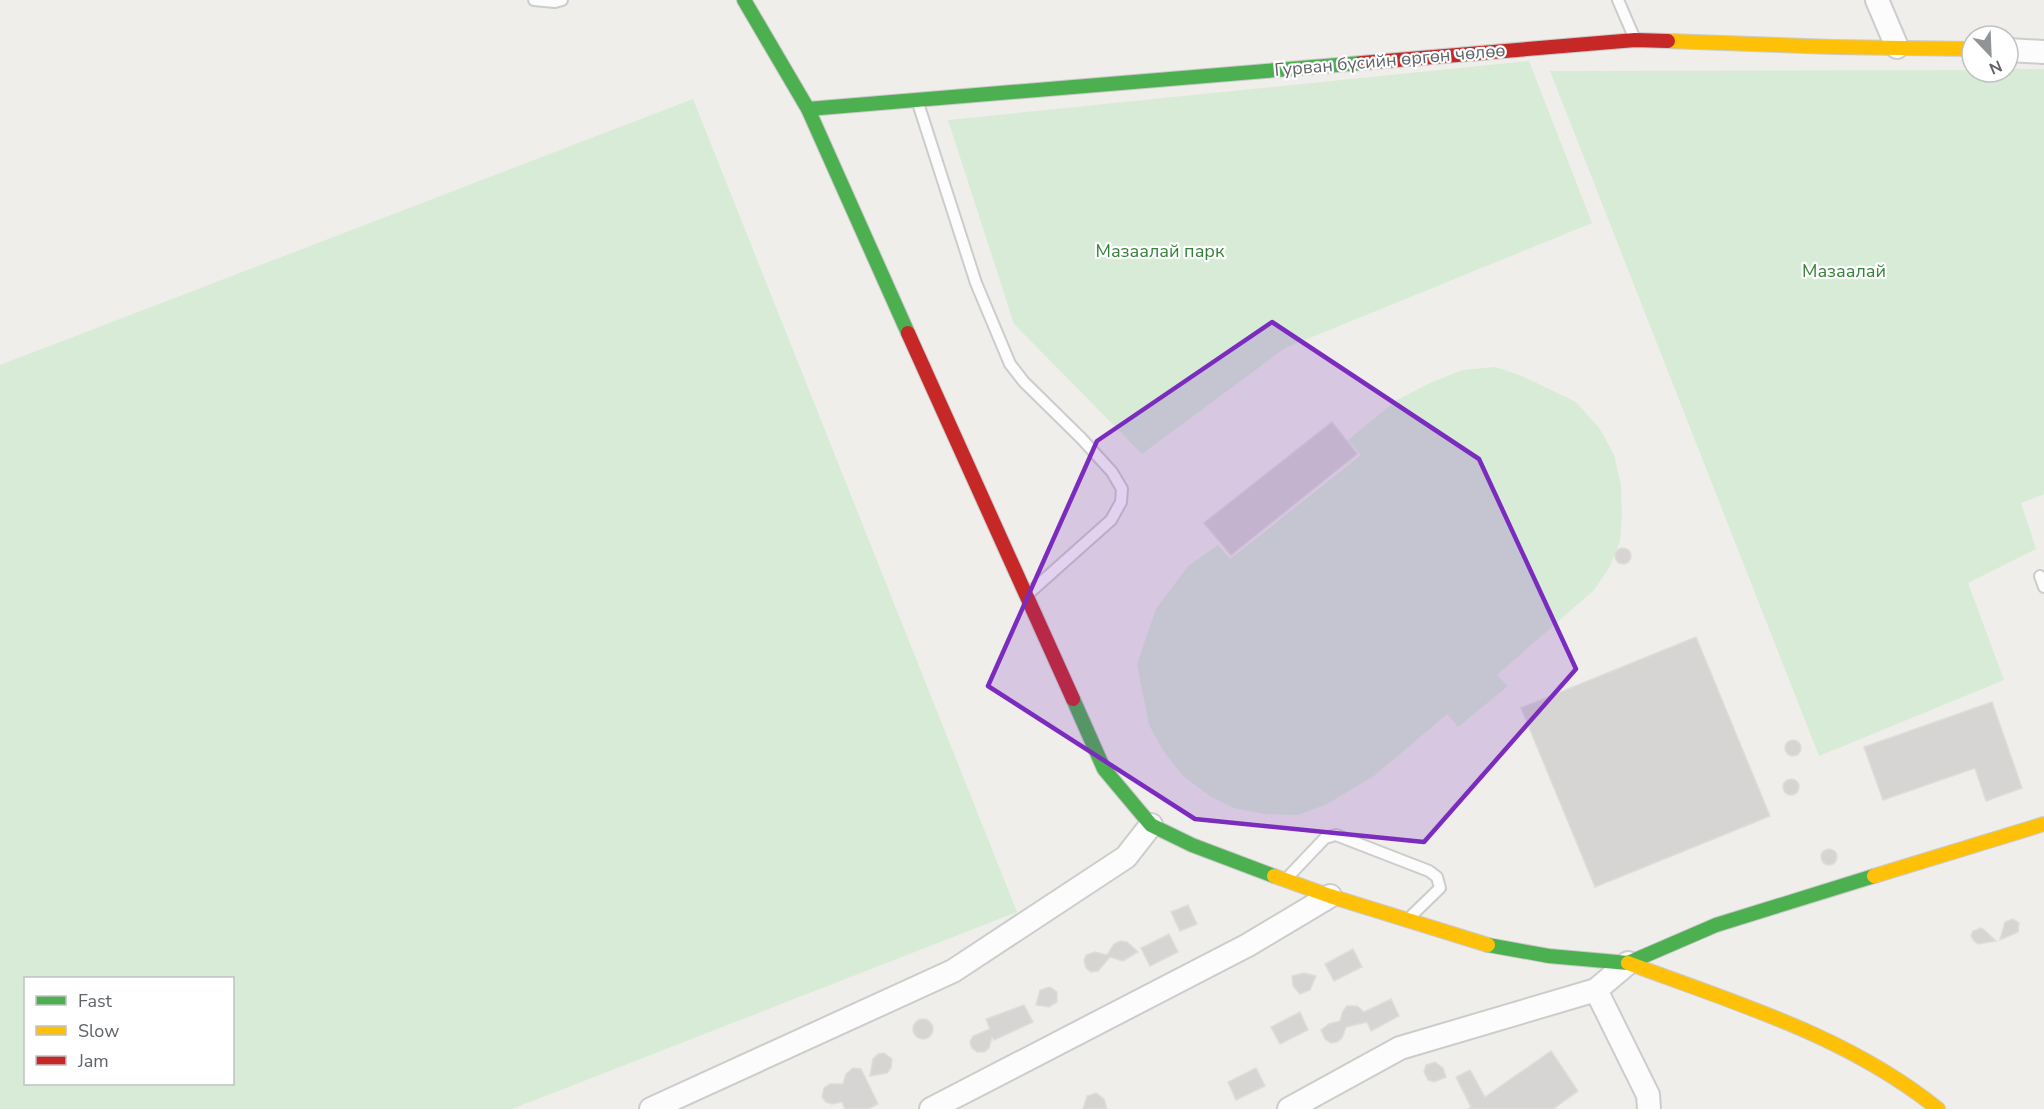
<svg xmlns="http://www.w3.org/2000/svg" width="2044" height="1109" viewBox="0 0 2044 1109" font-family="'Nunito Sans',sans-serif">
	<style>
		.green { fill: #d8ebd6; fill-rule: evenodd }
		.building { fill: #d6d5d3; stroke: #deddd9; stroke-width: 1.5 }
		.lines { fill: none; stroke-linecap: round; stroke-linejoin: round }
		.lane-casing { stroke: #cbcccc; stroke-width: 14 }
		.street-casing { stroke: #cbcccc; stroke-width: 26 }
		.fast-casing { stroke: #cacacb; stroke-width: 16 }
		.slow-casing { stroke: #cacacb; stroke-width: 16 }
		.jam-casing { stroke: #cacacb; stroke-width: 16 }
		.lane { stroke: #fdfcfc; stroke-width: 10 }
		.street { stroke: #fdfcfc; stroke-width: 22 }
		.fast { stroke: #4caf50; stroke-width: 14 }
		.slow { stroke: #ffc107; stroke-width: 14 }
		.jam { stroke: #c62828; stroke-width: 14 }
		.marked { fill: #7b2cbf; fill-opacity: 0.2; stroke: #7b2cbf; stroke-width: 4.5; stroke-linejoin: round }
		.labels { text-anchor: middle; stroke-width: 4.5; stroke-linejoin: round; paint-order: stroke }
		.street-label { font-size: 18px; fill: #5f6368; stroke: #fff }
		.park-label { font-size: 18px; fill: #348238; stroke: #fff }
	</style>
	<rect width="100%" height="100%" fill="#efeeea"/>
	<g class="green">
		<path d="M1529,61l63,162 -307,125 -143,106 -128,-130 -66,-204z"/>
		<path d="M2008,69h36v425l-23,9 15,46 -68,34 36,97 -185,76 -269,-685 422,-1v2h36z"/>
		<path d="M693,99l324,813 -505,197h-512v-744zM232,978v106h-206v-106z"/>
		<path d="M1495,367l27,9 54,26 24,27 14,26 7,30 1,31 -2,25 -11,27 -15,22 -97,85 11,11 -50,41 -11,-13 -73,62 -47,28 -29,11 -34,-1 -30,-6 -24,-12 -27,-20 -19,-24 -15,-27 -12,-61 19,-55 32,-43 30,-21 12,14 131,-104 -13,-15 49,-40 33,-17 33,-13z"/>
	</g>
	<g class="building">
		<path d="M1332,422l25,32 -126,101 -27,-32z"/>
		<circle cx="1623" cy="556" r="8"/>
		<path d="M1696,637l74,179 -175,71 -74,-179z"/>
		<path d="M1992,702l30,86 -36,13 -11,-33 -92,32 -19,-53z"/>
		<circle cx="1793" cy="748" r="8"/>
		<circle cx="1791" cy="787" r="8"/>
		<circle cx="1829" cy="857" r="8"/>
		<path d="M1188,905l9,19 -17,7 -9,-19z"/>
		<path d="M2013,919l6,4 -1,9 -18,8 5,-18z"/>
		<path d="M1981,928l2,1 13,12 -18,3 -4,-3 -3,-5 2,-5z"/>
		<path d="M1169,934l9,18 -28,14 -9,-18z"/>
		<path d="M1120,941l7,1 11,10 -15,9 -13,-4 -12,14 -7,1 -5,-4 -2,-7 2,-6 9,-3 12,3 7,-11z"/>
		<path d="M1353,949l9,18 -28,14 -9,-17z"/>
		<path d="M1304,973l12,3 -6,14 -10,4 -7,-8 -1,-10z"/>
		<path d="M1050,987l7,5v10l-8,5 -13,-2 4,-15z"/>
		<path d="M1391,999l8,17 -28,15 -4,-9 -21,5 -4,11 -5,4 -6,1 -6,-4 -4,-9 8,-6 11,-3 3,-10 4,-5h10l7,6z"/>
		<path d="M1024,1005l9,17 -39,18 -2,-3 -3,11 -5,4h-7l-5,-4 -2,-6 3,-6 17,-7 -4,-10z"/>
		<path d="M1300,1012l8,18 -28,14 -9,-17z"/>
		<circle cx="923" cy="1029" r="10"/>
		<path d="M1551,1051l27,40 -25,18h-85l3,-2 -15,-30 14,-7 15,27z"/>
		<path d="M884,1053l8,6 -1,9 -4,5 -17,3 3,-17 5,-5z"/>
		<path d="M1435,1062l8,6 3,9 -12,5 -6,-2 -4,-8 2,-7z"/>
		<path d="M853,1068l8,1 17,35 -10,5h-23l-3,-7 -10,2 -6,-2 -4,-5 2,-9 6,-4h13l3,-10z"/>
		<path d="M1256,1068l9,18 -29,14 -8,-18z"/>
		<path d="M1096,1093l8,6 3,10h-24l4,-13z"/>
	</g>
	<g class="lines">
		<defs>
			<g id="lane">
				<path d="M534,0l21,2 7,-2"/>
				<path d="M1618,0l16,37"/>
				<path d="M918,103l58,180 34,81 14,18 57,56 31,34 10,17 -1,13 -10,18 -83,74"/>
				<path d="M2040,576l4,11"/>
				<path d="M1287,878l38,-40 11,-3 93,36 8,6 3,11 -31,30"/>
			</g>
			<g id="street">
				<path d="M1877,0l20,47"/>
				<path d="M2008,50l36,2"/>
				<path d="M1596,990l52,105 1,14"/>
				<path d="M651,1109l302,-138 173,-114 25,-32"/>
				<path d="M931,1109l317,-164 82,-49"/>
				<path d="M1289,1109l111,-61 196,-58 32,-27"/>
			</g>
			<g id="fast">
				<path d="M744,0l64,109 100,224"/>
				<path d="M808,109l553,-46"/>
				<path d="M1073,699l31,70 47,56 41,20 82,31"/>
				<path d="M1488,945l61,11 79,7 88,-38 158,-49"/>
			</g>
			<g id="slow">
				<path d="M1668,41l166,6 138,2"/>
				<path d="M1274,876l56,20 158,49"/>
				<path d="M1874,876l170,-52"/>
				<path d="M1628,963c107,40 220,73 310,146"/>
			</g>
			<g id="jam">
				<path d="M1361,63l274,-23 33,1"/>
				<path d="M908,333l165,366"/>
			</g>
		</defs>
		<use href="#lane" class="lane-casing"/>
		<use href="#street" class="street-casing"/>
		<use href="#fast" class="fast-casing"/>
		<use href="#slow" class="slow-casing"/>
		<use href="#jam" class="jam-casing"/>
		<use href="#lane" class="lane"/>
		<use href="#street" class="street"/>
		<use href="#fast" class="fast"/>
		<use href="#slow" class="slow"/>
		<use href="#jam" class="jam"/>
	</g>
	<path class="marked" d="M1272,322l207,137 97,210 -152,173 -229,-23 -207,-133 109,-245z"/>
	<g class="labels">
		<g class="street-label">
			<text transform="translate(1390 60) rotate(-5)" y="6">Гурван бүсийн өргөн чөлөө</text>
		</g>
		<g class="park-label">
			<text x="1160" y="257">Мазаалай парк</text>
			<text x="1844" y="277">Мазаалай</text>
		</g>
	</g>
	<rect x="24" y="977" width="210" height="108" fill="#ffffff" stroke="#bfc1c3" stroke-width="1.5"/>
	<rect x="36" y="996" width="30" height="9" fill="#4caf50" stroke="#bfc1c3" stroke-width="1.5"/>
	<text x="78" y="1007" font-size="18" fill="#5f6368">Fast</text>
	<rect x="36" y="1026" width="30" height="9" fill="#ffc107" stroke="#bfc1c3" stroke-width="1.5"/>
	<text x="78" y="1037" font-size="18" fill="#5f6368">Slow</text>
	<rect x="36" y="1056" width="30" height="9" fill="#c62828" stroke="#bfc1c3" stroke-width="1.5"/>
	<text x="78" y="1067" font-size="18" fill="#5f6368">Jam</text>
	<g transform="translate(1990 54) rotate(157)"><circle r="28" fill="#ffffff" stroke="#bfc1c3" stroke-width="1.5"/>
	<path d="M0-4.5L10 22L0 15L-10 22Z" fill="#919496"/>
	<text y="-9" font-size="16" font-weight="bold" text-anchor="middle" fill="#5f6368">N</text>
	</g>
</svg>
